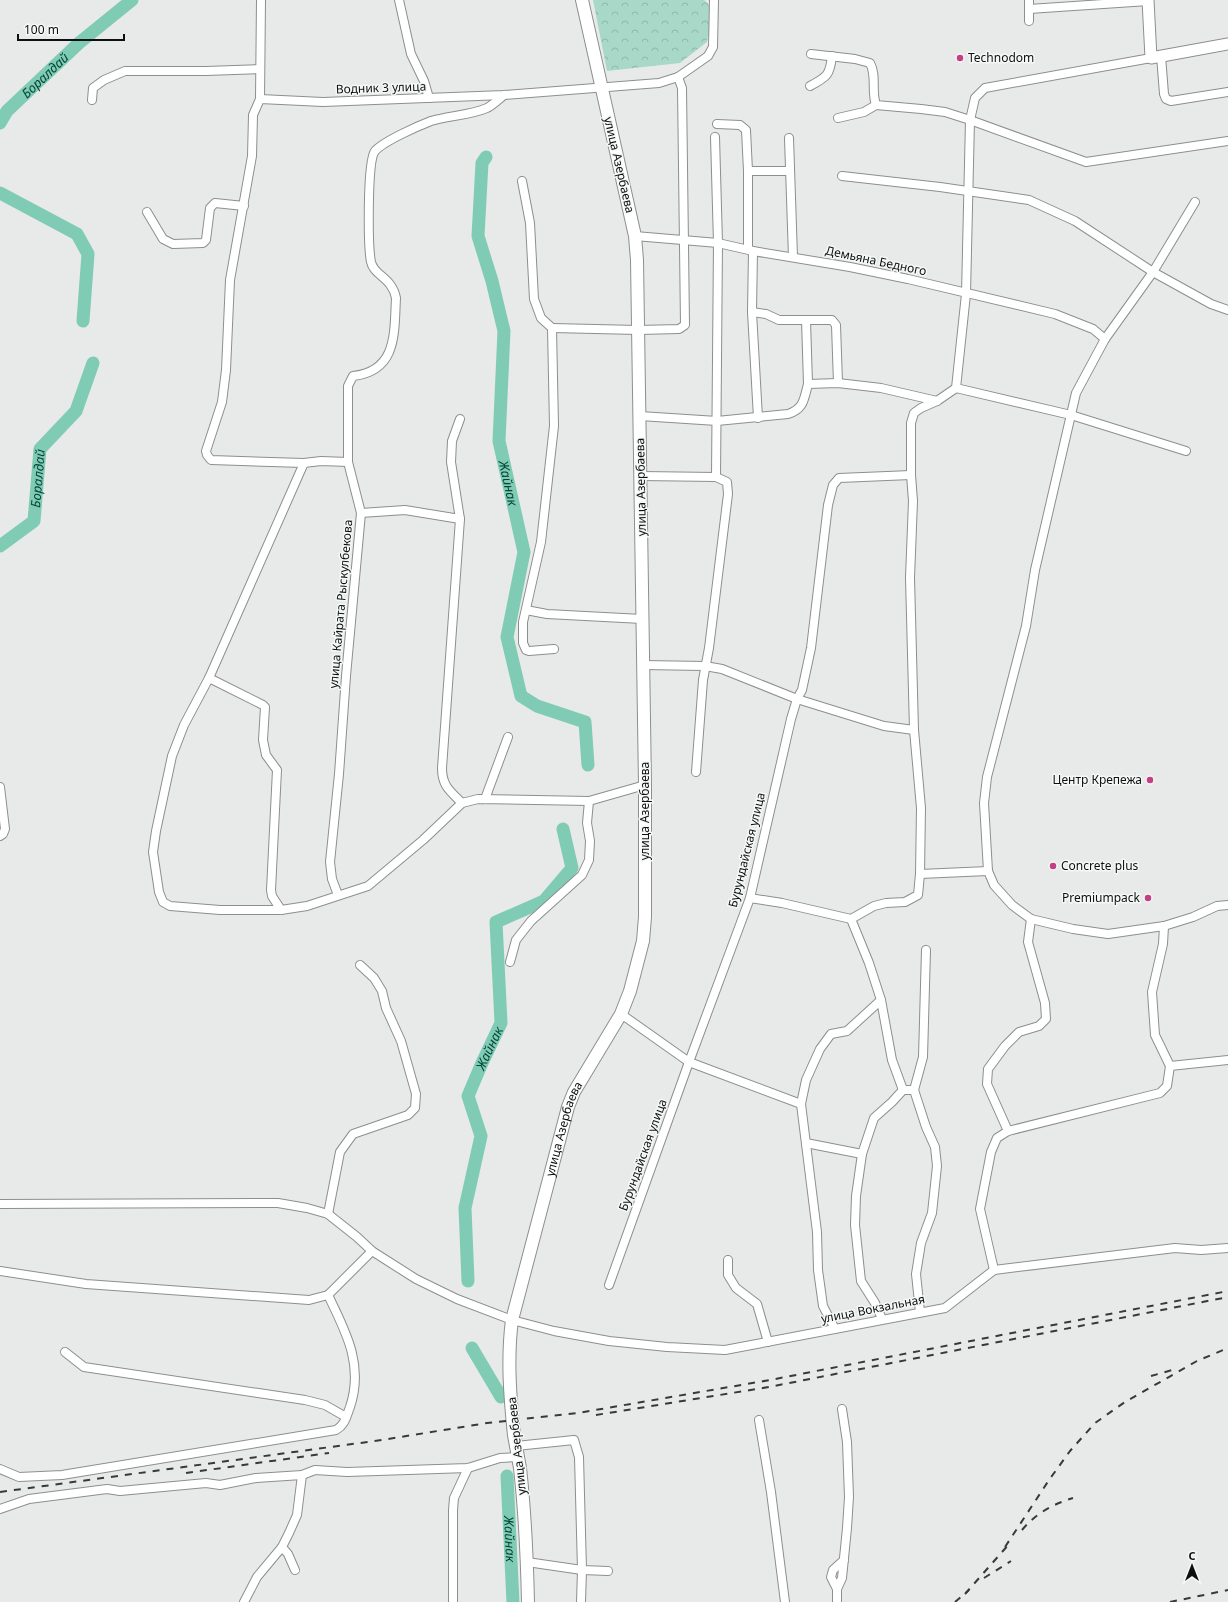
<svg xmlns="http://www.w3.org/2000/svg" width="1228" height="1602" viewBox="0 0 1228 1602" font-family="'Noto Sans',sans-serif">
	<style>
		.forest { fill: url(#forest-crowns) }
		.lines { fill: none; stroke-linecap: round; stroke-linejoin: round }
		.river { stroke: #80cbb4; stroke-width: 13 }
		.minor-casing { stroke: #8c8f8e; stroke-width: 10 }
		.secondary-casing { stroke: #8c8f8e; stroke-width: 13 }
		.primary-casing { stroke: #8c8f8e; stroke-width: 14 }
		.minor { stroke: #fff; stroke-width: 8 }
		.secondary { stroke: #fff; stroke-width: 11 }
		.primary { stroke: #fff; stroke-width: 12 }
		.rail { stroke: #383a39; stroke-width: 2; stroke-dasharray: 7 7; stroke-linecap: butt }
		.poi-dot { fill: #c43f83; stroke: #f4f8f6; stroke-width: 1.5 }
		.labels { text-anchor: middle; stroke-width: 3; stroke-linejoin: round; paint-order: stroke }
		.poi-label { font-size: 12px; fill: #0e100f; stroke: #f4f8f6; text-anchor: start }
		.street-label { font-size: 12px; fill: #0e100f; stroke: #f4f8f6 }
		.water-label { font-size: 13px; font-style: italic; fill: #004536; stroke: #f4f8f6 }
	</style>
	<defs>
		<pattern id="forest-crowns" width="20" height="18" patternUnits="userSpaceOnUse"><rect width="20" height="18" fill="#a8d8c8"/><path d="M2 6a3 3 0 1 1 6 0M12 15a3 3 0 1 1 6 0" fill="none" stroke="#8fb8ab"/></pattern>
	</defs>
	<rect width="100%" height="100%" fill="#e7eae9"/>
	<path class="forest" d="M593,0h111c13,8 5,30 3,42l-27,21 -73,8z"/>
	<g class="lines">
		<g class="river">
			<path id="s1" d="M0,123l7,-12 72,-68 53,-43"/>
			<path id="s2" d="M486,157l-4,6 -4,73 14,45 12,50 -5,110 25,111 -17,85 14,59 16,10 48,16 3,43"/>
			<path d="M0,193l77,41 11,20 -5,67"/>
			<path id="s3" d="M0,546l34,-25 6,-72 36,-38 17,-48"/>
			<path id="s4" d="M468,1281l-3,-73 16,-72 -13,-40 14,-33 19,-40 -5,-101 48,-21 28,-33 -9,-39"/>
			<path d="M472,1348l29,49"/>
			<path id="s5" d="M507,1476l6,126"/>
		</g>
		<defs>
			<g id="minor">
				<path d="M399,0l12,54 13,27 5,17"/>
				<path d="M1029,0v21"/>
				<path d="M1029,9l119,-8"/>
				<path d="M811,54l44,5 15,4c7,13 1,28 6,42l45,4 24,3 25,8 116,42 142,-21"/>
				<path d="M1161,56l3,38 2,5 5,2 57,-9"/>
				<path d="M810,86c17,-9 20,-11 22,-30"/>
				<path d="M260,99l1,-99"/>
				<path d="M92,100l1,-12 11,-8 21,-9h81l54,-2"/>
				<path d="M838,118l26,-6 12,-7"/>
				<path d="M717,124l23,1 6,5 2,41v78"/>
				<path d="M715,137l3,106 -2,234"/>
				<path d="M789,138l4,119"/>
				<path d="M748,171h42"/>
				<path d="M842,176l98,11 89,13 46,21 78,51 58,32 17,6"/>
				<path d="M522,181l8,42 4,76 7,19 11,10 2,98 -13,116 -18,80v21l3,7 3,1 25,-2"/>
				<path d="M1195,202l-42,70 -48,67 -29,54 -41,177 -9,56 -39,151 -3,26 4,68 6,14 18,20 19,14 42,10 35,5 56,-8 29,-9 24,-11 11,-1"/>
				<path d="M147,212l16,27 10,5 30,-1 3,-3 4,-32 5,-5 29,3"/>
				<path d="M635,236l83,7 35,8 97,16 58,12 147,35 38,15 12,10"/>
				<path d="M753,251l-1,61 6,106"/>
				<path d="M752,312l14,2 13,6h53l4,5 2,58"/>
				<path d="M806,320l2,64"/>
				<path d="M552,328l86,2 41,-1 6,-4 -3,-237 -4,-11"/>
				<path d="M956,388l115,27 115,36"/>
				<path d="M640,416l77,5 71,-7c16,-5 16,-15 20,-30l30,-1 43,5 56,13"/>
				<path d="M460,419l-8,22 -1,21 9,57 -18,249c0,18 8,23 20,35"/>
				<path d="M348,462l-27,-1 -17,2 -95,215 -25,47 -12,31 -16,75 -3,21 6,40 4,10 7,4 50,4h61l26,-4 61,-20 55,-46 39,-37 16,-4 111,2 56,-16"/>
				<path d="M304,463l-93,-3 -4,-5 -1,-4 16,-49 4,-32 4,-90 22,-124 1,-41 7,-16 63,3 181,-7 155,-12 19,-6 30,-21 5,-9 1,-47"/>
				<path d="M641,476l75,1 11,5 1,12 -19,154 -6,32 -7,92"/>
				<path d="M361,513l44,-3 55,9"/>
				<path d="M526,610l21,4 95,5"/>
				<path d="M643,665l62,1 17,3 75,30 87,27 30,4"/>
				<path d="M209,678l54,27 2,2 -2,33 3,15 11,15 -6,120 1,6 9,14"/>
				<path d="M0,787l5,42 -2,5 -3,2"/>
				<path d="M485,799l23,-62"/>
				<path d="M920,874l68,-3"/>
				<path d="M338,895l-6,-16 -2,-17 9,-88 7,-98 15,-163 -13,-51v-76l5,-10c45,-5 41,-44 43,-78 -4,-21 -22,-22 -25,-36 -3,-15 -4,-101 4,-111 9,-10 43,-25 56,-30 17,-5 40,-6 56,-13 6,-3 12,-9 17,-13"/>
				<path d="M750,898l32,5 69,16 23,-13 12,-3 19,-1 13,-7 2,-21 1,-66 -7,-78 -4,-152 3,-77 -2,-26v-52l3,-10 7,-5 16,-7 19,-13 10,-94 4,-174 5,-22 10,-10 166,-30"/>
				<path d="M851,919l18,44 12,37 11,60 11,30"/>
				<path d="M1164,926l-1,18 -11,48 3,43 15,31"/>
				<path d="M510,962l6,-22 15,-19 51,-46 7,-15 1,-19 -3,-18 2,-22"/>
				<path d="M621,1014l68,48 112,42"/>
				<path d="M914,1090l9,-33 3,-107"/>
				<path d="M1008,1131l-21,-47 1,-15 17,-23 14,-14 20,-6 7,-7 -1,-16 -17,-61 3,-23"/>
				<path d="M806,1143l56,11"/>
				<path d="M0,1204l278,-1 29,5 21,6 29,23 15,14 44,28 41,20 55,21 42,11 55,10 58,6 58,3 220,-42 49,-38 181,-22 26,2 27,-2"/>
				<path d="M328,1214l12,-62 13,-18 55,-19 7,-7 1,-14 -15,-53 -15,-33 -4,-17 -8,-13 -14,-13"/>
				<path d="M728,1260v15l8,13 21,16 11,38"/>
				<path d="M994,1270l-14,-61 11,-57 6,-14 11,-7 152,-38 7,-7 3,-20 58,-6"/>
				<path d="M0,1271l86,13 223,16 19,-5 44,-44"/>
				<path d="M609,1285l80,-223 61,-164 41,-179 6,-20 5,-9 9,-42 17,-143 5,-20 6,-7 72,-3"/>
				<path d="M882,1319l-7,-16 -14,-22 -6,-56 1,-29 6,-42 12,-36 18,-16 11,-12h11l12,37 9,20 2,19 -5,47 -11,30 -5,31 4,38"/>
				<path d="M835,1329l-12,-23 -5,-36 -1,-38 -16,-128 5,-24 14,-31 11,-15 16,-3 34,-31"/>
				<path d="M65,1352l19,15 221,33 20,5 21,12"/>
				<path d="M759,1420l12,72 14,110"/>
				<path d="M516,1446l58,-6 5,17 3,113 -1,32"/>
				<path d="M0,1469l19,8 43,-2 274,-45c9,-5 10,-13 14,-23 14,-42 -4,-75 -22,-112"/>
				<path d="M0,1509l29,-10 78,-10 13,2 86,-8 14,2 36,-7 46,-3 13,-5 32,2 121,-4 32,-10 18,-1"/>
				<path d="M282,1547l6,7 7,16"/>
				<path d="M527,1562l55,8 26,1"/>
				<path d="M837,1589l-6,-12 2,-7 11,-10"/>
				<path d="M244,1602l13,-25 25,-30 7,-14 8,-18 5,-40"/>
				<path d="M453,1602v-92l1,-12 14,-30"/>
				<path d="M837,1602v-13l5,-11 5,-50 2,-31 -2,-55 -5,-33"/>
			</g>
			<path id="secondary" d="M1148,0l3,58 77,-14"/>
			<g id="primary">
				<path id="s6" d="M528,1602c-1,-45 -3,-89 -8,-134 -2,-11 -4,-22 -6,-33 -4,-38 -7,-77 -2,-115l56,-213 6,-15 47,-78 9,-23 13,-50 2,-24v-132l-8,-525 -2,-24 -53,-236"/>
			</g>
		</defs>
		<use href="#minor" class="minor-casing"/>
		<use href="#secondary" class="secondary-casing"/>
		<use href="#primary" class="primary-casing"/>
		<use href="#minor" class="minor"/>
		<use href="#secondary" class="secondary"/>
		<use href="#primary" class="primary"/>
		<g class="rail">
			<path d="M1151,1376l25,-7"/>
			<path d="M596,1415l173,-28 459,-90"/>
			<path d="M186,1473l143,-20"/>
			<path d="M0,1492l382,-52 105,-17 91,-10 192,-33 458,-89"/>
			<path d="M1022,1530c13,-16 31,-26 51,-32"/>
			<path d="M1005,1547l44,-67 21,-29 25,-28 30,-21 72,-41 31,-13"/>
			<path d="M984,1578l27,-17"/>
			<path d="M965,1594l45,-51"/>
			<path d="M955,1602l14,-12"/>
			<path d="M1170,1602l58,-12"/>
		</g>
	</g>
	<g class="poi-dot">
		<circle cx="960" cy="58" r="4"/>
		<circle cx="1150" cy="780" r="4"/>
		<circle cx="1053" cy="866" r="4"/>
		<circle cx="1148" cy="898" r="4"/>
	</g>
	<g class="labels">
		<g class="poi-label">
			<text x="968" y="62">Technodom</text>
			<text x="1142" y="784" text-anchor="end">Центр Крепежа</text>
			<text x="1061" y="870">Concrete plus</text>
			<text x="1140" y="902" text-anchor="end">Premiumpack</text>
		</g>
		<g class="street-label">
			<text transform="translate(381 88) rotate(-2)" y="4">Водник 3 улица</text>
			<text transform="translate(619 165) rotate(77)" y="4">улица Азербаева</text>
			<text transform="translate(876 261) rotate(12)" y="4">Демьяна Бедного</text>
			<text transform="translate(641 487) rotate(-91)" y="4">улица Азербаева</text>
			<text transform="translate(341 604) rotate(-85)" y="4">улица Кайрата Рыскулбекова</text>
			<text transform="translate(645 811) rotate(-90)" y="4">улица Азербаева</text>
			<text transform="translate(747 850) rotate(-76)" y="4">Бурундайская улица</text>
			<text dy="4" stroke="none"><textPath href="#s6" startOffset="481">улица Азербаева</textPath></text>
			<text transform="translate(643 1155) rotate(-70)" y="4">Бурундайская улица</text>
			<text transform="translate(873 1309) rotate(-11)" y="4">улица Вокзальная</text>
			<text transform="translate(517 1446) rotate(-96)" y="4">улица Азербаева</text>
		</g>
		<g class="water-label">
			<text dy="5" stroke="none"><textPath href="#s1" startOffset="66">Боралдай</textPath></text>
			<text dy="5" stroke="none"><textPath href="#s3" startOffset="85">Боралдай</textPath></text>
			<text dy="5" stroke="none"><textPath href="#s2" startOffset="332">Жайнак</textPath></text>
			<text dy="5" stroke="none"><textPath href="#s4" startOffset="241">Жайнак</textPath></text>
			<text dy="5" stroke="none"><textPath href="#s5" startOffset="63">Жайнак</textPath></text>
		</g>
	</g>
	<g transform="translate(1192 1566)" stroke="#f4f8f6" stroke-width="3" paint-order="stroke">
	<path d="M0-3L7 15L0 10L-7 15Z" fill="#0e100f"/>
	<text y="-6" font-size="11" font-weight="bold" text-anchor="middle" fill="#0e100f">С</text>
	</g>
	<path d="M18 34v6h106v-6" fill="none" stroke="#0e100f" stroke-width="2"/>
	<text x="24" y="34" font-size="12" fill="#0e100f" stroke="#f4f8f6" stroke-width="3" paint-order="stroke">100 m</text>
</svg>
